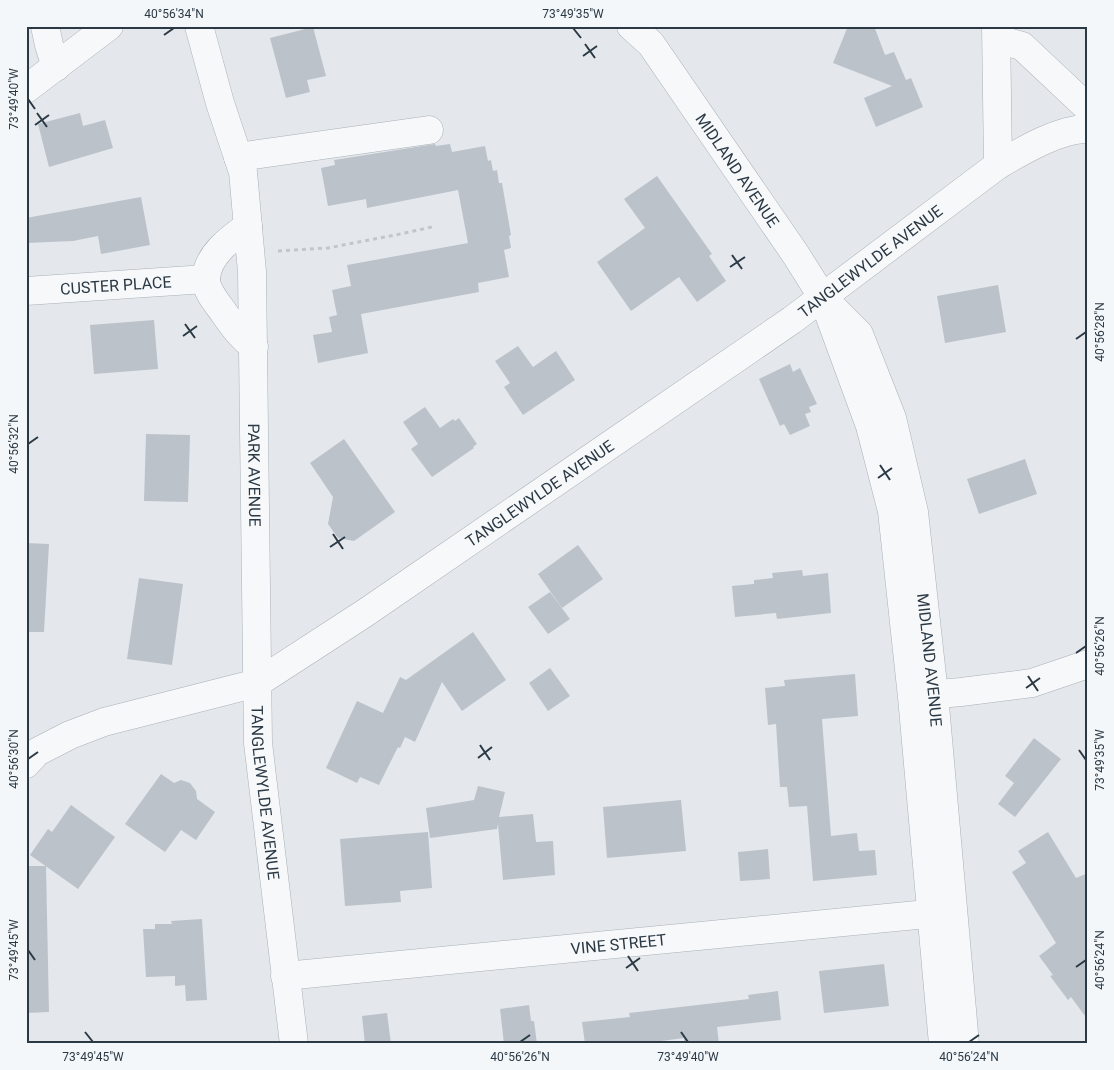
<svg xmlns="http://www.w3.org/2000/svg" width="1114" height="1070" viewBox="0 0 1114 1070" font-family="Roboto,sans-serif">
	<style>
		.building { fill: #bbc2ca }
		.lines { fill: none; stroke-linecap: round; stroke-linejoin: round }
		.minor-casing { stroke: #a9b0b7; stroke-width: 29 }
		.path { stroke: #c2c6cb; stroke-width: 3; stroke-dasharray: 4 4; stroke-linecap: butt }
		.minor { stroke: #f7f8fa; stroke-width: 28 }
		.ticks { fill: none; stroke: #2b3945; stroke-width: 2 }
		.labels { text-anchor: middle; stroke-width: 4.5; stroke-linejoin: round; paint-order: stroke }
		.street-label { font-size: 16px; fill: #2b3945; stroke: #f4f7f9 }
		.neatline { fill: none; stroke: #2b3945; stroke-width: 2 }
		.ticks-label { font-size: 12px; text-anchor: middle; fill: #2b3945 }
	</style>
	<rect width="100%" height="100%" fill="#e4e8ec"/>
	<g class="building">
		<path d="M848,26h26l11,29 9,-3 12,28 5,-2 12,29 -47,20 -12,-29 28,-12 -59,-23z"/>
		<path d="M313,27l13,49 -19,4 3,12 -24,6 -16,-60z"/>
		<path d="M80,113l3,13 22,-6 8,28 -64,19 -11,-43z"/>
		<path d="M435,144l1,2 14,-2 2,8 33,-6 3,15 3,-1 2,11 4,-1 2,13h3l9,52 -2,1 2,12 -7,2 5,27 -31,6 1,9 -118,22 7,39 -50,10 -5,-28 19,-3 -3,-15 8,-2 -5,-25 19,-4 -4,-21 121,-22 -10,-53 -91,18 -1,-9 -38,7 -7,-38 14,-3 -1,-5z"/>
		<path d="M657,176l55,78 -3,2 17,25 -29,21 -18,-25 -48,34 -34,-49 48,-34 -21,-29z"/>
		<path d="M141,197l9,48 -49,9 -3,-18 -25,5 -47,2v-25z"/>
		<path d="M998,285l8,47 -61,11 -8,-47z"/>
		<path d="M154,320l4,49 -64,5 -4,-49z"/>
		<path d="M518,346l15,21 23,-16 19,29 -52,35 -19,-28 6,-4 -15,-22z"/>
		<path d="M790,364l3,8 7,-4 17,36 -8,3 2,5 -6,2 5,12 -20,9 -6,-11 -4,2 -21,-47z"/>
		<path d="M425,407l15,21 13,-9 2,2 4,-3 18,26 -4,3 1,1 -42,29 -21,-28 7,-5 -15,-22z"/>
		<path d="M146,434l44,1 -2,67 -44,-1z"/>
		<path d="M344,439l51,73 -41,29 -16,-3 -10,-14 5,-27 -23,-34z"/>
		<path d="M1025,459l12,35 -58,20 -12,-35z"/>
		<path d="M26,543l23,1 -5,88h-18z"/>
		<path d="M578,545l25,34 -41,29 -24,-34z"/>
		<path d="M802,570l1,6 25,-3 3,40 -54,6 -1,-6 -41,4 -3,-31 22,-2v-4l19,-2 -1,-5z"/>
		<path d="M139,578l44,6 -11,81 -45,-6z"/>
		<path d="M550,592l20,27 -22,15 -20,-27z"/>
		<path d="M473,632l33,48 -44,31 -20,-29 -27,60 -10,-5 -5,11 -2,-1 -19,38 -19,-8 -3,6 -31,-15 31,-67 26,12 17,-36 6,3z"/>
		<path d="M550,668l20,28 -22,15 -19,-28z"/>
		<path d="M855,674l3,42 -36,3 9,117 26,-3 2,18 16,-1 2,25 -64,6 -6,-75 -18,1 -2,-20h-7l-4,-63 -8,1 -3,-37 20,-2 -1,-6z"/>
		<path d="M1034,738l27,21 -46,58 -17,-13 16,-21 -9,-7z"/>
		<path d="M161,774l13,9 7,-3 9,3 6,8 1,8 18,13 -19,28 -15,-10 -16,22 -40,-28z"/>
		<path d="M478,786l27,6 -6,25 34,-3 3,28 17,-1 2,34 -52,5 -5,-56 -1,5 -67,9 -4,-30 48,-8z"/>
		<path d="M681,800l5,51 -79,7 -4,-51z"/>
		<path d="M71,805l44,32 -37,52 -48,-34 18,-26 4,3z"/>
		<path d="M428,832l4,56 -32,3 1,11 -56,4 -5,-67z"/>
		<path d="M1048,832l28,46 12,-5v147l-17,-23 -3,3 -18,-24 3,-1 -14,-19 17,-13 -44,-71 14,-9 -8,-12z"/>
		<path d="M768,849l2,30 -30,2 -2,-29z"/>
		<path d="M26,866h20l3,146 -23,1z"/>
		<path d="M202,919l5,81 -21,1 -1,-16 -10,1v-10l-29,1 -3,-48h12v-5h17l-1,-3z"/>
		<path d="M884,964l5,42 -65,7 -5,-42z"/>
		<path d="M778,991l3,29 -64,7 2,17h-35v-6l-45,6h-54l-3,-22 48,-5 -1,-4 120,-14 -1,-4z"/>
		<path d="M529,1005l2,16h3l3,23h-33l-4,-35z"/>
		<path d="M387,1013l4,31h-26l-3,-28z"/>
	</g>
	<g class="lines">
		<defs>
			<g id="minor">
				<path d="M45,26l4,19 7,22"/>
				<path id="s1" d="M199,26l21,77 23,69 9,100 6,471 36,301"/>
				<path id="s2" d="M631,26l20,18 145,211 27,43 47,128 22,85 20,186 31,347"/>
				<path d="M997,39l25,7 66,62"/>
				<path d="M26,89l83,-63"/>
				<path d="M238,157l191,-27"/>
				<path d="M998,165c24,-14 63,-37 90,-36"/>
				<path d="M248,226c-17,12 -41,29 -42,53 0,12 11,24 18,34 9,13 17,24 30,34"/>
				<path id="s3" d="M26,291l180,-12"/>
				<path id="s4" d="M829,304l30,30 33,84 22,94 20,182 31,350"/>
				<path d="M916,696l45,-4 71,-9 56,-19"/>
				<path id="s5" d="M26,764l11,-12 33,-17 34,-13 153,-39 108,-70 427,-293 206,-155 -2,-139"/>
				<path id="s6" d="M285,976l663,-64"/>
			</g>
		</defs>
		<use href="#minor" class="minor-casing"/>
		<path class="path" d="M278,251l50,-3 72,-14 32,-7"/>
		<use href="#minor" class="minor"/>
	</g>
	<path class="ticks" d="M573,28l8,10M164,35l10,-7M585,44l10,14M583,56l14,-10M28,99l7,10M37,113l10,14M35,125l14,-10M732,255l10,14M730,267l15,-10M185,324l10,14M183,336l14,-10M1076,339l10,-7M28,444l10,-7M880,465l10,15M878,478l14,-10M333,534l10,15M330,547l15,-10M1076,653l10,-7M1028,676l10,15M1026,688l14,-10M480,745l10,15M1079,750l7,10M478,758l14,-11M28,759l10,-7M28,950l7,10M628,956l10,15M1076,967l10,-7M626,968l14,-10M85,1032l8,10M681,1032l7,10M520,1042l10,-7M969,1042l10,-7"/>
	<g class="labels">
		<g class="street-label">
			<text dy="6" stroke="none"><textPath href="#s2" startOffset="180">MIDLAND AVENUE</textPath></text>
			<text dy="6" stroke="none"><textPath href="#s5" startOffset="992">TANGLEWYLDE AVENUE</textPath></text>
			<text dy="6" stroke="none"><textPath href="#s3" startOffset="90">CUSTER PLACE</textPath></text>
			<text dy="6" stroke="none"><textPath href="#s1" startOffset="456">PARK AVENUE</textPath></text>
			<text dy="6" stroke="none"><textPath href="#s5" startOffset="588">TANGLEWYLDE AVENUE</textPath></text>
			<text dy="6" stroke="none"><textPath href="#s4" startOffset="378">MIDLAND AVENUE</textPath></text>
			<text dy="6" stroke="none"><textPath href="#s1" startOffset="774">TANGLEWYLDE AVENUE</textPath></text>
			<text dy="6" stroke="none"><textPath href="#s6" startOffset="335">VINE STREET</textPath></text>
		</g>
	</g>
	<rect width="1114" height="1070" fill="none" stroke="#f4f7f9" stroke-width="55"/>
	<rect x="28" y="28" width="1058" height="1014" class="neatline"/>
	<g class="ticks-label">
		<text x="174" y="18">40°56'34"N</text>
		<text x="573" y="18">73°49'35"W</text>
		<text transform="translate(14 99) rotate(-90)" y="4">73°49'40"W</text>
		<text transform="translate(1100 332) rotate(-90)" y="4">40°56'28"N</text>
		<text transform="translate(14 444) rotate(-90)" y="4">40°56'32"N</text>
		<text transform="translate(1100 646) rotate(-90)" y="4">40°56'26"N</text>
		<text transform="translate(14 759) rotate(-90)" y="4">40°56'30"N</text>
		<text transform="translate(1100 760) rotate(-90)" y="4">73°49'35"W</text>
		<text transform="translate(14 950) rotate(-90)" y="4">73°49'45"W</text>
		<text transform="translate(1100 960) rotate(-90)" y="4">40°56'24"N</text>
		<text x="93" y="1061">73°49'45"W</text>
		<text x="520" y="1061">40°56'26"N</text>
		<text x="688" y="1061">73°49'40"W</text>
		<text x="969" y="1061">40°56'24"N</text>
	</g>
</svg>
